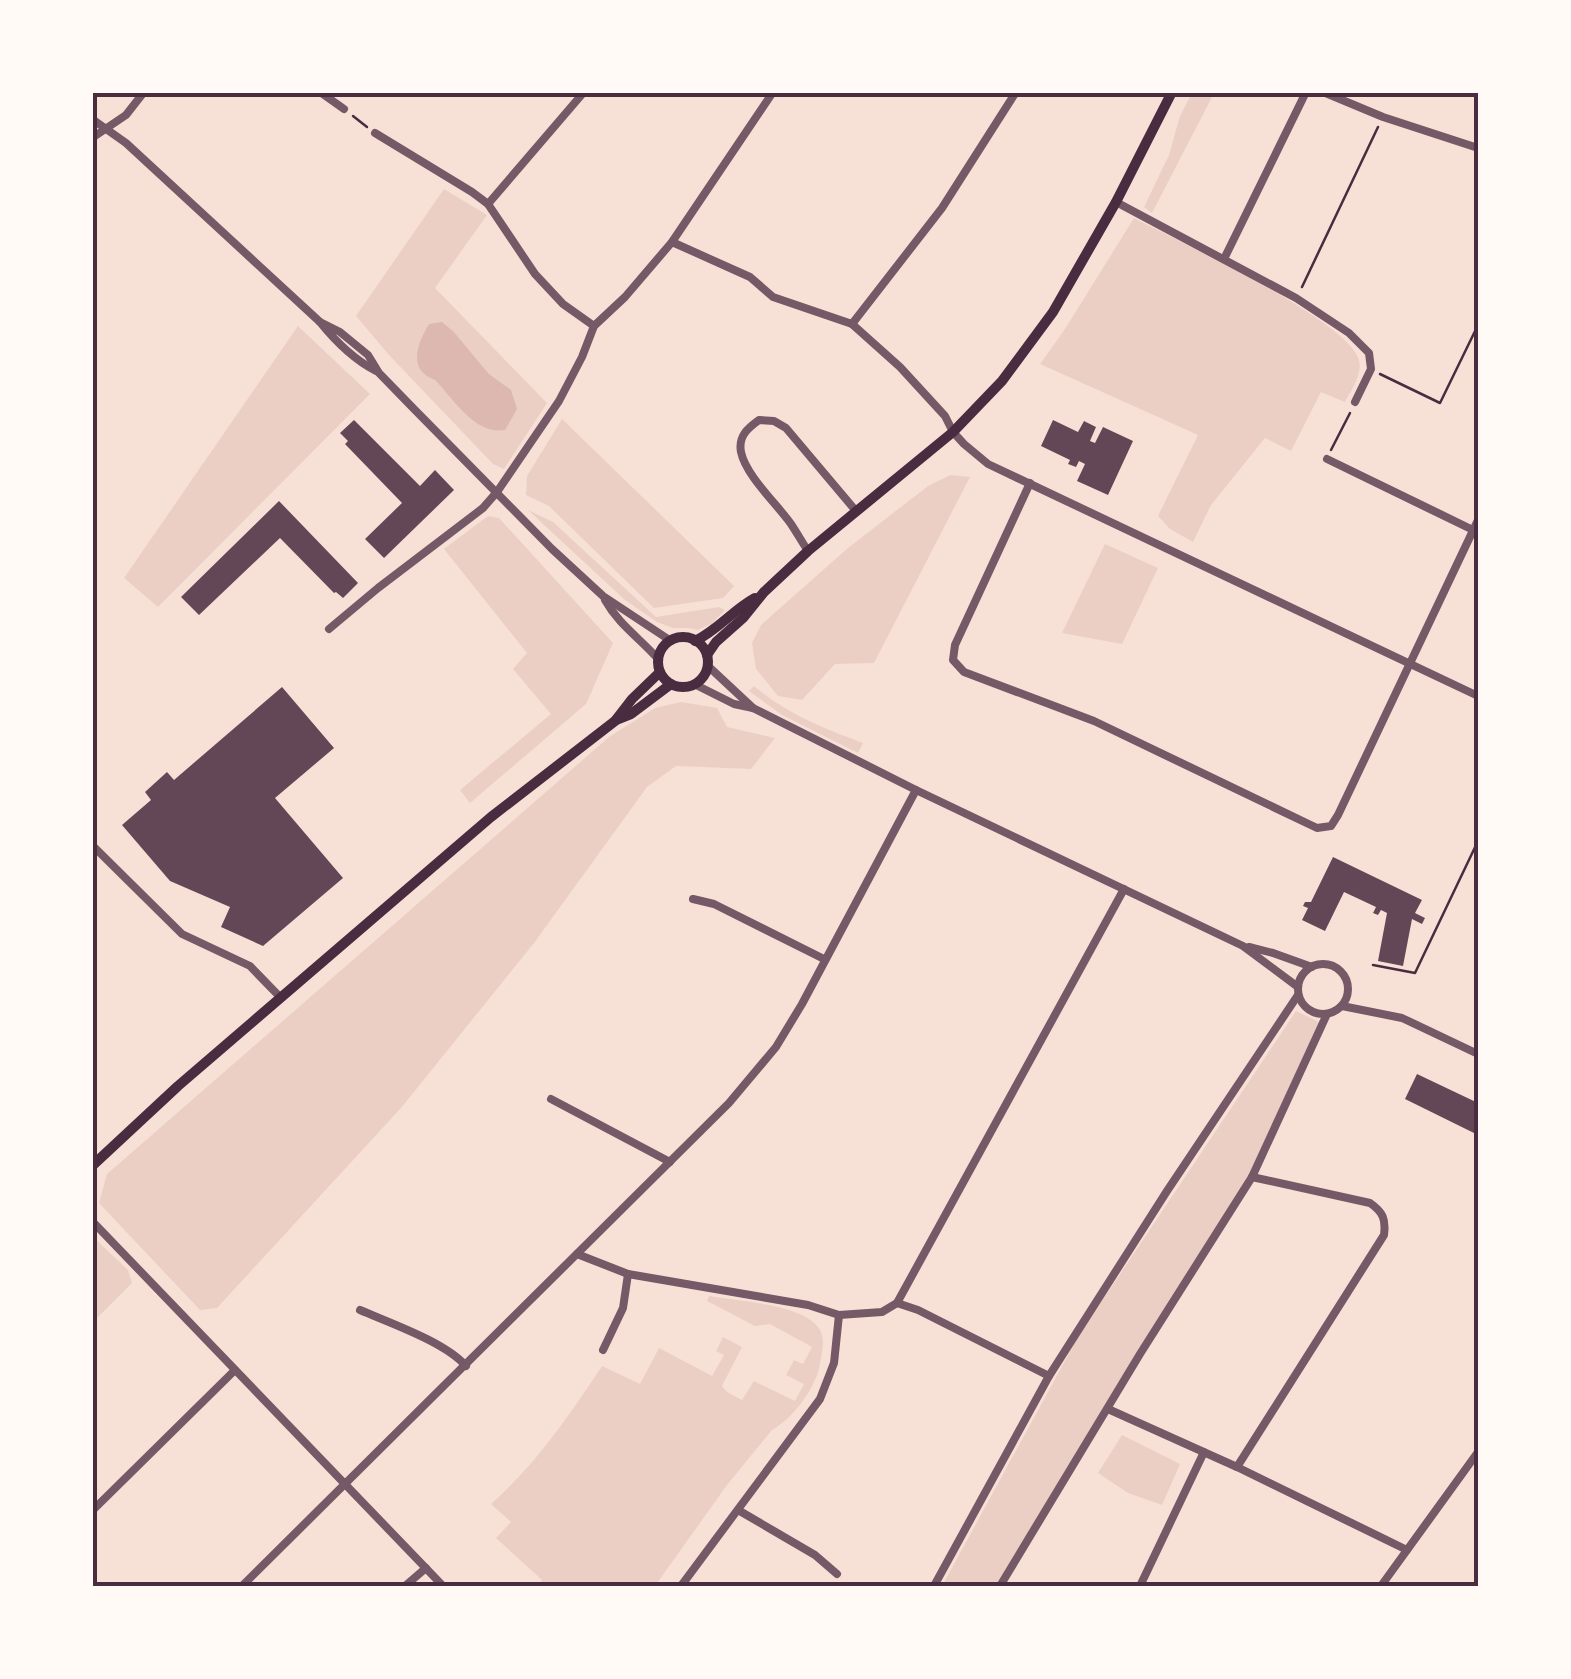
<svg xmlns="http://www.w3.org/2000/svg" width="1571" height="1679" viewBox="0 0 1571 1679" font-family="Rubik,sans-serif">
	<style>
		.green { fill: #ebcfc5; fill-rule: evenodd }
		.water { fill: #dcb8b0 }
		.building { fill: #644757 }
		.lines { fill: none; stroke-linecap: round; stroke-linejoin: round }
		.path { stroke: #4a2c40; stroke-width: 2.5 }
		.minor { stroke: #755966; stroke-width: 8 }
		.secondary { stroke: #4a2c40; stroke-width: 10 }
		.neatline { fill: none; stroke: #4a2c40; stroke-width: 4 }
	</style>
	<rect width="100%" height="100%" fill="#f7e1d7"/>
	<g class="green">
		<path d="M1192,93h22l-62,120 -8,-6 25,-52 11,-39z"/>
		<path d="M444,189l43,26 -52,73 112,115 -43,66 -11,-5 -104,-109 -33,-39zM454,332l35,42 21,16 -5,40c-29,6 -51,-30 -70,-50z"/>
		<path d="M1134,218c42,22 214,102 225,142 4,14 -8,30 -14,42l-24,-10 -30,59 -26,-13 -54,67 -18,37 -23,-13 -12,-13 40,-81 -158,-71 25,-35z"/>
		<path d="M298,326l72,68 -212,213 -34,-29z"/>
		<path d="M562,419l172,167 -11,12 -69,10 -105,-102 -23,-11 1,-19z"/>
		<path d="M950,475l20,2 -96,186 -39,1 -33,36 -24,-4 -22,-27 -4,-26 9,-18 87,-77 80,-62z"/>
		<path d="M528,510l25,12 103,95 63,-10 6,3 -14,14 -13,6 -11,-2h-14l-16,-6 -32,-22z"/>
		<path d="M488,516l11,2 114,125 -27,61 -116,99 -10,-13 91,-76 -38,-45 14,-16 -83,-104z"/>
		<path d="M1105,544l53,24 -36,76 -60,-11z"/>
		<path d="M754,686c33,28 69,42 109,57l-5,10 -76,-38 -33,-24z"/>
		<path d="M681,702l36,6 10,19 48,11 -24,31 -75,-3 -29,21 -113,156 -133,165 -184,200 -17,2 -101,-107 8,-29 502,-437 46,-29z"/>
		<path d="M1296,1011l23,11 -68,148 -256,416h-53l136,-249z"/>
		<path d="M93,1237l35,33 4,13 -39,39z"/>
		<path d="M709,1296c28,5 97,8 111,34 6,10 1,27 -1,39 -6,22 -27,50 -47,61l-45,55 -72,101h-118l5,-6 -46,-42 15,-16 -20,-18c45,-40 78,-88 111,-138l38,18 19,-36 53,28 12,-21 -8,-4 7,-14 19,10 -20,39 5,6 15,8 12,-19 41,20 9,-17 -18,-9 8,-15 9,4 9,-17 -42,-23 -15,2 -48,-25z"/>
		<path d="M1122,1435l58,29 -18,41 -34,-12 -30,-20z"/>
	</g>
	<path class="water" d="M442,322l12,10 35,42 22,16 6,19 -12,21c-29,6 -51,-30 -70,-50 -28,-10 -18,-36 -6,-56z"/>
	<g class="building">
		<path d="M354,420l66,66 15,-16 19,20 -70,68 -19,-19 37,-36 -57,-59 3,-3 -8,-8z"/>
		<path d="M1053,420l25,12 6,-11 12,6 -6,14 5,2 8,-16 30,14 -25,54 -31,-14 8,-17 -6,-3 -3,6 -8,-3 2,-4 -29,-14z"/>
		<path d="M279,501l79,82 -15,15 -7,-6 -2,1 -54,-55 -81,77 -18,-18z"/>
		<path d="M282,687l52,61 -59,50 68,80 -80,68 -42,-19 9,-20 -60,-26 -48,-56 29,-25 -6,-8 22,-20 7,8z"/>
		<path d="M1333,857l89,43 -7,13 10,5 -3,6 -10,-5 -9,47 -25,-5 9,-48 -6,-3 -3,5 -5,-2 3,-6 -32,-15 -19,39 -23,-11 6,-12 -5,-2 2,-4h6z"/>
		<path d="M1417,1074l61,29v32l-73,-36z"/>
	</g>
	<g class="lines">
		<g class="path">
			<path d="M353,116l14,11"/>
			<path d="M1302,287l76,-160"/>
			<path d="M1380,374l60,29 38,-78"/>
			<path d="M1331,450l19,-37"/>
			<path d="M1373,965l42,8 63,-132"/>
		</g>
		<g class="minor">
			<path d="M320,92l24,17"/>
			<path d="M584,92l-96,112 47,70 28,30 31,22"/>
			<path d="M1323,92l60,25 95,31"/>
			<path d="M92,119l34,24 194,179c16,20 33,37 56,49"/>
			<path d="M375,133l97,59 16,12"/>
			<path d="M92,138l34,-23 18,-23"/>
			<path d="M1116,202l180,96 53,35 20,20 2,16 -16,33"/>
			<path d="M672,242l78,35 23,20 79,27 48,43 45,49 8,16 11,12 24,20 490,232"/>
			<path d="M1224,259l82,-167"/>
			<path d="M320,322l20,10 28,23 11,18 36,37 137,139 51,47 68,45"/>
			<path d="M852,324l90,-116 74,-116"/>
			<path d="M1327,459l146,71"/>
			<path d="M1030,483l-75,162 -2,15 11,12 130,49 223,107 14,-2 7,-11 140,-295"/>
			<path d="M808,551c-6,-9 -11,-18 -17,-27 -14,-20 -45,-48 -50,-72 -3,-16 7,-24 18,-32l15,1 12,7 70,83"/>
			<path d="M605,600c14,25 36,39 54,60"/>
			<path d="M329,629l49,-41 105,-80 14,-16 62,-91 23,-44 12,-31 31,-29 47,-55 101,-150"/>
			<path d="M708,666l45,42"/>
			<path d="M694,684l40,20 19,4 163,82 327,156 55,41"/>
			<path d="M92,845l90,89 68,32 31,32"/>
			<path d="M693,899l21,5 110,55"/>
			<path d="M1249,947l24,6 39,14"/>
			<circle cx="1323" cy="989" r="25"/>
			<path d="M1342,1006l60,12 76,36"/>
			<path d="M551,1099l119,63"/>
			<path d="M92,1221l351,365"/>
			<path d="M577,1254l51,20 180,31 31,10 43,-3 15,-9 227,-414"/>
			<path d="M897,1303l21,7 131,66"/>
			<path d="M360,1310c30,13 85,32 106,56"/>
			<path d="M603,1350l20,-42 5,-34"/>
			<path d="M1108,1409l129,58 170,83"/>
			<path d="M1237,1467l147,-232c2,-16 -1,-23 -14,-32l-118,-26"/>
			<path d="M738,1510l77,45 22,19"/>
			<path d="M92,1511l143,-141"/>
			<path d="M242,1586l487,-483 47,-56 26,-43 114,-214"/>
			<path d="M405,1586l21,-18"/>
			<path d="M681,1586l139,-187 14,-36 5,-48"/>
			<path d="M934,1586l115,-210 118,-185 131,-196"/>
			<path d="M1000,1586l140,-232 112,-177 75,-163"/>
			<path d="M1140,1586l64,-134"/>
			<path d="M1381,1586l97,-134"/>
		</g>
		<g class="secondary">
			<circle cx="683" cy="662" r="25"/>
			<path d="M695,641c23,-11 38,-31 60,-43"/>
			<path d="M707,655l9,-13 27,-24 21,-26 44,-41 145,-119 49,-51 51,-69 63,-110 56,-110"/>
			<path d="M616,720l15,-6 40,-30"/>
			<path d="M92,1166l86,-80 313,-269 124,-96 17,-22 28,-27"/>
		</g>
	</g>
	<rect width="1571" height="1679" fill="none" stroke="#fffaf5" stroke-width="190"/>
	<rect x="95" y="95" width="1381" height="1489" class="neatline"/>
</svg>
